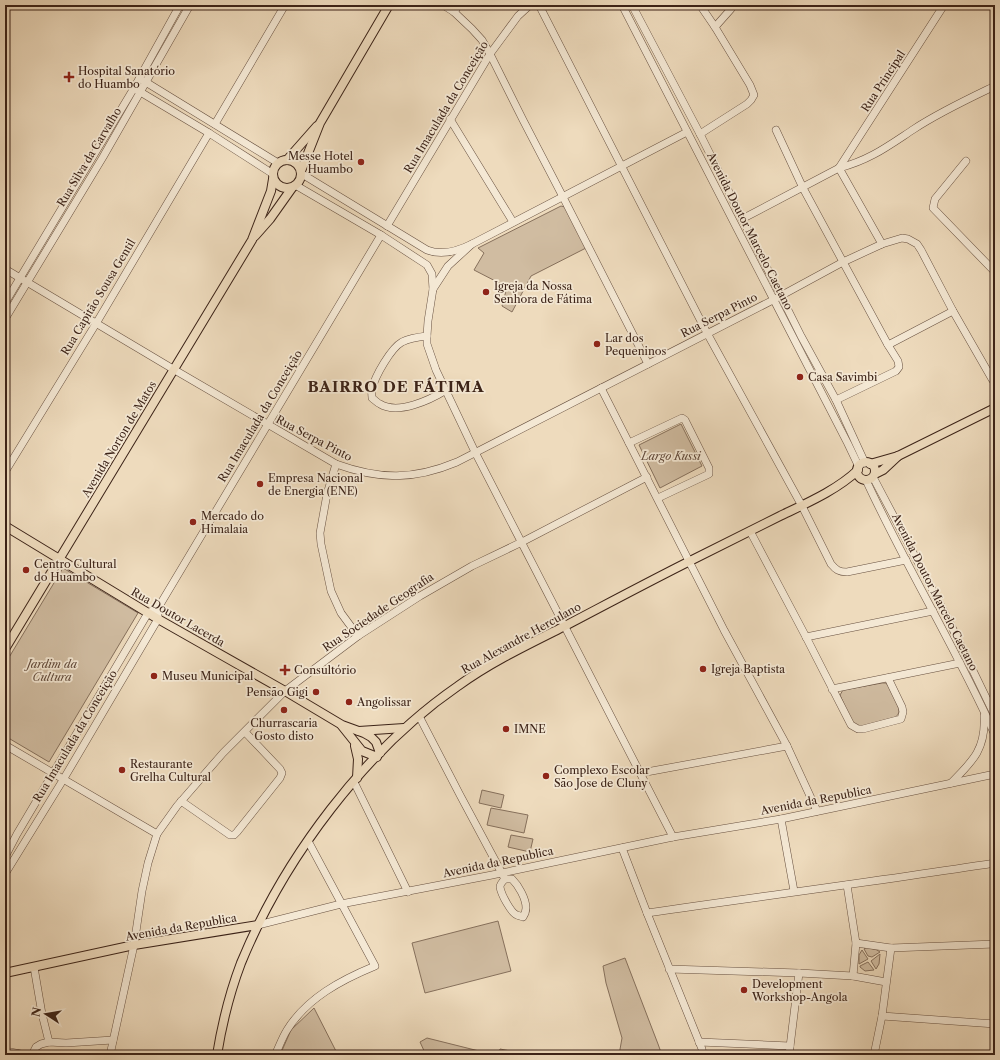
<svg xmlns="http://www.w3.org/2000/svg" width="1000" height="1060" viewBox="0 0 1000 1060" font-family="'Libre Caslon Text',serif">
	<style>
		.green { fill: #d0bca1; stroke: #86705c }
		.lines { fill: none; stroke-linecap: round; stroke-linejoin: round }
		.minor-casing { stroke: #685141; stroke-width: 8 }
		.major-casing { stroke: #3c2318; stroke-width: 10 }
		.minor { stroke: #f4e8d4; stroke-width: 7 }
		.major { stroke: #eedbbd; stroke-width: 8 }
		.poi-dot { fill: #8f2418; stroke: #f4e8d4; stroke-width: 1.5 }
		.labels { text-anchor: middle; stroke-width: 3.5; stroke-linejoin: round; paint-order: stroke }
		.poi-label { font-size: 11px; fill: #3c2318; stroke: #f4e8d4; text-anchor: start }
		.street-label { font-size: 11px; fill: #3c2318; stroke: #f4e8d4 }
		.park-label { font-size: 11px; font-style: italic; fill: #61493a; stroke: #f4e8d4 }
		.district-label { font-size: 15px; font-weight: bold; letter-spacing: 1px; fill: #3c2318; stroke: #f4e8d4 }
	</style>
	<rect width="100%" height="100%" fill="#eedbbd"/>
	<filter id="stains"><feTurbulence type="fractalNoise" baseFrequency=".005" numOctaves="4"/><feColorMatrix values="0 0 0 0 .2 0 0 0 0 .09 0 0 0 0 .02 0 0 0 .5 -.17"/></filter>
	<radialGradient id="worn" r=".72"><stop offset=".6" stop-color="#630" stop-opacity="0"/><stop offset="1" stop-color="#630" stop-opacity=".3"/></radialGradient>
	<g class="green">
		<path d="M561,206l4,1 21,41 -55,28 -19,36 -10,-6 5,-19 -33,-17 10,-17 -6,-5z"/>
		<path d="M681,424l21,42 -42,22 -21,-43z"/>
		<path d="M63,568l75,45 -89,149 -44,-26v-72z"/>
		<path d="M882,683h4c4,4 13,22 13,28 0,3 -2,4 -3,6l-37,10 -7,-4 -12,-28 3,-5z"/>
		<path d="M482,790l22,5 -3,13 -22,-5z"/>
		<path d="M491,808l37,7 -4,18 -37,-8z"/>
		<path d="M511,835l22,4 -3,13 -22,-5z"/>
		<path d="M498,921l13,50 -86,22 -13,-50z"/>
		<path d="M867,947l10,3 3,2 -8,5 -4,-1 -4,-7z"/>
		<path d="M862,950l6,9 -9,5v-9z"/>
		<path d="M880,954l-1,10 -3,5 -5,-8z"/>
		<path d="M625,958l33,86 4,11h-43l3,-17 -16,-55 -3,-17z"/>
		<path d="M868,962l6,8 -9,1 -5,-4v-1z"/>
		<path d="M314,1008l24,47h-58l11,-25z"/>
		<path d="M427,1038l68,17h-69l-6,-13z"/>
		<path d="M500,1049l31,6h-33z"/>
	</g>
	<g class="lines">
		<defs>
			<g id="minor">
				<path d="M443,5l11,7 18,17 10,11 8,14 33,66 40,77 85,167"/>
				<path d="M539,5l168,328 95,173 29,58c5,6 8,8 16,8l59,-12"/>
				<path d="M622,5l226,439 11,23"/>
				<path d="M632,5l68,129 101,202 35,64 29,63"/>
				<path d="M454,12l5,-7"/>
				<path d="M715,27l16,-18 2,-4"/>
				<path d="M144,81l134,82"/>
				<path d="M137,90l72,43 64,41"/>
				<path d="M450,119l63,103"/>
				<path d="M215,124l70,-119"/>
				<path d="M776,130l27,58 85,157 10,16 1,6 -3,4 -60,29"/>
				<path d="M700,134l47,-30 4,-4 3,-5 -4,-10 -35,-58 -15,-22"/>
				<path d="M966,161l-31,38 -2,9 62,64"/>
				<path d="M302,174l125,76c15,6 31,1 45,-6l215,-112"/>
				<path d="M297,186l84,49 46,30 5,9 1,15"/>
				<path d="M742,219l97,-51c31,-8 49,-22 75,-39 26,-17 54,-30 81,-43"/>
				<path d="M387,226l103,-172 28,-38 12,-11"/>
				<path d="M472,244l-24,22 -15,23 -5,32 -1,15v8l9,26 39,82 198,385"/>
				<path d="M882,244l-43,-76 105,-163"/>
				<path d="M5,269l168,100 163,95c44,16 78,16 121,-2l316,-162 70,-38 39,-18 20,-6 6,1 9,5 4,6 32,61 39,68 3,4"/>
				<path d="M5,303l129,-215 46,-83"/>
				<path d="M5,319l98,-162 87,-152"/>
				<path d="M427,336c-9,1 -17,2 -25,6 -11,6 -27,34 -30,47 -1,3 0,6 0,9 3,2 5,5 8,6 18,11 50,-4 66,-14"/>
				<path d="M888,345l65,-34"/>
				<path d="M601,388l123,242 63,116 30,65"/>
				<path d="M629,443l53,-25 3,2 24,48v6l-51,24"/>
				<path d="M336,464l-9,30 -7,39 1,11 10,47 10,22 17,23"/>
				<path d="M5,472l92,-150 112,-189"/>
				<path d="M873,477l75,142 47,97"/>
				<path d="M866,480c40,87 90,168 129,255"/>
				<path d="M750,531l56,106 45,88 7,4h5l38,-10 2,-7 -1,-5 -14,-29"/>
				<path d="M806,637l127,-26"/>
				<path d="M832,689l128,-26"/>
				<path d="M419,716l41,79 45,84"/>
				<path d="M5,745l152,89"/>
				<path d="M641,773l146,-27"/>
				<path d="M354,782l54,110"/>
				<path d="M951,783c22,-22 35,-34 33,-67"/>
				<path d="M181,801l49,34h4l3,-3 43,-54 2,-5 -2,-4 -35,-37"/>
				<path d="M781,819l13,72"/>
				<path d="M622,848l25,65 55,136 1,6"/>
				<path d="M5,857l12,-23 131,-221 10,-5"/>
				<path d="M5,874l58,-94 95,-161v-11l223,-373"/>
				<path d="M505,879h7c6,6 14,19 14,29 0,3 -1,6 -3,9 -2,-1 -4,-1 -6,-2 -6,-2 -16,-21 -17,-28 0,-3 3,-6 5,-8z"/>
				<path d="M847,885l9,58 -3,33"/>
				<path d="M647,913c116,-17 232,-32 348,-50"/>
				<path d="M258,925l83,-21 151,-29 181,-38 108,-18 214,-45"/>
				<path d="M856,943l35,5 104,-4"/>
				<path d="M34,967l8,47 7,28"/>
				<path d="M669,969l130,4 54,3 33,6"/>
				<path d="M882,1016l113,8"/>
				<path d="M699,1042l91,4"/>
				<path d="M5,1051l21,4"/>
				<path d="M32,1055l4,-8 5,-3 8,-2 17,1 47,-3"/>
				<path d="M110,1055l24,-110 8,-54 6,-28 9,-29 20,-28 46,-53 62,-62 73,-55 62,-40 52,-30 50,-24 125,-65"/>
				<path d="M275,1055c4,-8 7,-17 12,-25 20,-32 54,-50 88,-64l-67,-125"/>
				<path d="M789,1055l10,-82"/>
				<path d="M874,1055l8,-39 9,-68"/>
			</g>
			<g id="major">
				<circle cx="287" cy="174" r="14"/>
				<path d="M287,160l30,-34"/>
				<path d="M301,171l19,-48 69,-118"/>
				<path d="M255,236l15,-17 22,-31"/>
				<circle cx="866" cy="471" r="9"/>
				<path d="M870,464l28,-8 97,-48"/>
				<path d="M875,474l8,-4 15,-14"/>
				<path d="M5,526l153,93 127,72 57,34 22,8 7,4 5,5 4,11"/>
				<path d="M5,649l247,-409 19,-49 2,-12"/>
				<path d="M342,726l20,25 15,6"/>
				<path d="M359,731l45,-3"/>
				<path d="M355,746l3,13 -1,19"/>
				<path d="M5,973l129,-28 124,-20"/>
				<path d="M217,1055c5,-31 13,-63 24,-92 43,-105 124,-213 217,-277 33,-24 71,-42 107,-60 42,-22 83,-44 125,-65 30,-15 60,-30 90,-45 27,-13 57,-26 78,-46"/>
			</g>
		</defs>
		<use href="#minor" class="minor-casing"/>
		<use href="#major" class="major-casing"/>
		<use href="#minor" class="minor"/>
		<use href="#major" class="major"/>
	</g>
	<g class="poi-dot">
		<path d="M67 71h4v4h4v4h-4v4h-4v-4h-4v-4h4z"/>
		<circle cx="361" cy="162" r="4"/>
		<circle cx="486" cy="292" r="4"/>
		<circle cx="597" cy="344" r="4"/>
		<circle cx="800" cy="377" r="4"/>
		<circle cx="260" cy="484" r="4"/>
		<circle cx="193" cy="522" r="4"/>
		<circle cx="26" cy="570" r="4"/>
		<circle cx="703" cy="669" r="4"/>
		<path d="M283 664h4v4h4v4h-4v4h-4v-4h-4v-4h4z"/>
		<circle cx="154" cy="676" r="4"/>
		<circle cx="316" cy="692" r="4"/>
		<circle cx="349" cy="702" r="4"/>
		<circle cx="284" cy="710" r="4"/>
		<circle cx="506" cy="729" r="4"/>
		<circle cx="122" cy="770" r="4"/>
		<circle cx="546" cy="776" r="4"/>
		<circle cx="744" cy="990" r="4"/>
	</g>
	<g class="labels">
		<g class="poi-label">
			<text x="78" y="75">Hospital Sanatório<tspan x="78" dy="13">do Huambo</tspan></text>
			<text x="353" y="160" text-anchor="end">Messe Hotel<tspan x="353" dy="13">Huambo</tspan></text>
			<text x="494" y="290">Igreja da Nossa<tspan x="494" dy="13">Senhora de Fátima</tspan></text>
			<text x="605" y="342">Lar dos<tspan x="605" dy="13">Pequeninos</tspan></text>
			<text x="808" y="381">Casa Savimbi</text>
			<text x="268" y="482">Empresa Nacional<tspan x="268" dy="13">de Energia (ENE)</tspan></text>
			<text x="201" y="520">Mercado do<tspan x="201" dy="13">Himalaia</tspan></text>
			<text x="34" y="568">Centro Cultural<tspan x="34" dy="13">do Huambo</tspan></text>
			<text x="711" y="673">Igreja Baptista</text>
			<text x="294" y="674">Consultório</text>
			<text x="162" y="680">Museu Municipal</text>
			<text x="308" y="696" text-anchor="end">Pensão Gigi</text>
			<text x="357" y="706">Angolissar</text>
			<text x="284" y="727" text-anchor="middle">Churrascaria<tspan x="284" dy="13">Gosto disto</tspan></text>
			<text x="514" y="733">IMNE</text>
			<text x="130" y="768">Restaurante<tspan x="130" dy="13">Grelha Cultural</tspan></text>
			<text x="554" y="774">Complexo Escolar<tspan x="554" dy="13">São Jose de Cluny</tspan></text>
			<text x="752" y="988">Development<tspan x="752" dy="13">Workshop-Angola</tspan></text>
		</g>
		<g class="street-label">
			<text transform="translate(883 81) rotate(-57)" y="4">Rua Principal</text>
			<text transform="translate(446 107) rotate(-59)" y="4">Rua Imaculada da Conceição</text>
			<text transform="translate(89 157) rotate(-59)" y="4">Rua Silva da Carvalho</text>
			<text transform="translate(750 231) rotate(63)" y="4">Avenida Doutor Marcelo Caetano</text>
			<text transform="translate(98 297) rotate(-59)" y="4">Rua Capitão Sousa Gentil</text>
			<text transform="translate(719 315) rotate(-27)" y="4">Rua Serpa Pinto</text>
			<text transform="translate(260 416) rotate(-59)" y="4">Rua Imaculada da Conceição</text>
			<text transform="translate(314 438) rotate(28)" y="4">Rua Serpa Pinto</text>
			<text transform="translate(119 439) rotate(-59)" y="4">Avenida Norton de Matos</text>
			<text transform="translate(935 592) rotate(63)" y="4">Avenida Doutor Marcelo Caetano</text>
			<text transform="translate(378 612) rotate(-34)" y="4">Rua Sociedade Geografia</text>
			<text transform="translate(178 617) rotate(30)" y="4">Rua Doutor Lacerda</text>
			<text transform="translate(521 638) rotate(-29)" y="4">Rua Alexandre Herculano</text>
			<text transform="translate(75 736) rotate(-59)" y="4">Rua Imaculada da Conceição</text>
			<text transform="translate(816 800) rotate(-11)" y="4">Avenida da Republica</text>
			<text transform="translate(498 862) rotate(-12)" y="4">Avenida da Republica</text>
			<text transform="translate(181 927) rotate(-10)" y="4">Avenida da Republica</text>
		</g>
		<g class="park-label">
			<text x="671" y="460">Largo Kussi</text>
			<text x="52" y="668">Jardim da<tspan x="52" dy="13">Cultura</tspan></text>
		</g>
		<g class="district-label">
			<text x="396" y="392">BAIRRO DE FÁTIMA</text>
		</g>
	</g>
	<rect width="1000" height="1060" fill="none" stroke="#eedbbd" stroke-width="20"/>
	<rect x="6" y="6" width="988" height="1048" fill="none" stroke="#3c2318" stroke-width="2"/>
	<rect x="10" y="10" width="980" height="1040" fill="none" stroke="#3c2318"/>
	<g transform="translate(46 1014) rotate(282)" stroke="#f4e8d4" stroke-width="3" paint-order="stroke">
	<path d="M0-3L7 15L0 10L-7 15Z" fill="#3c2318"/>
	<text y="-6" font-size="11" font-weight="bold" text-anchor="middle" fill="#3c2318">N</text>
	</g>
	<rect width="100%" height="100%" filter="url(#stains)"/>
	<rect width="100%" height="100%" fill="url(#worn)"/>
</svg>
